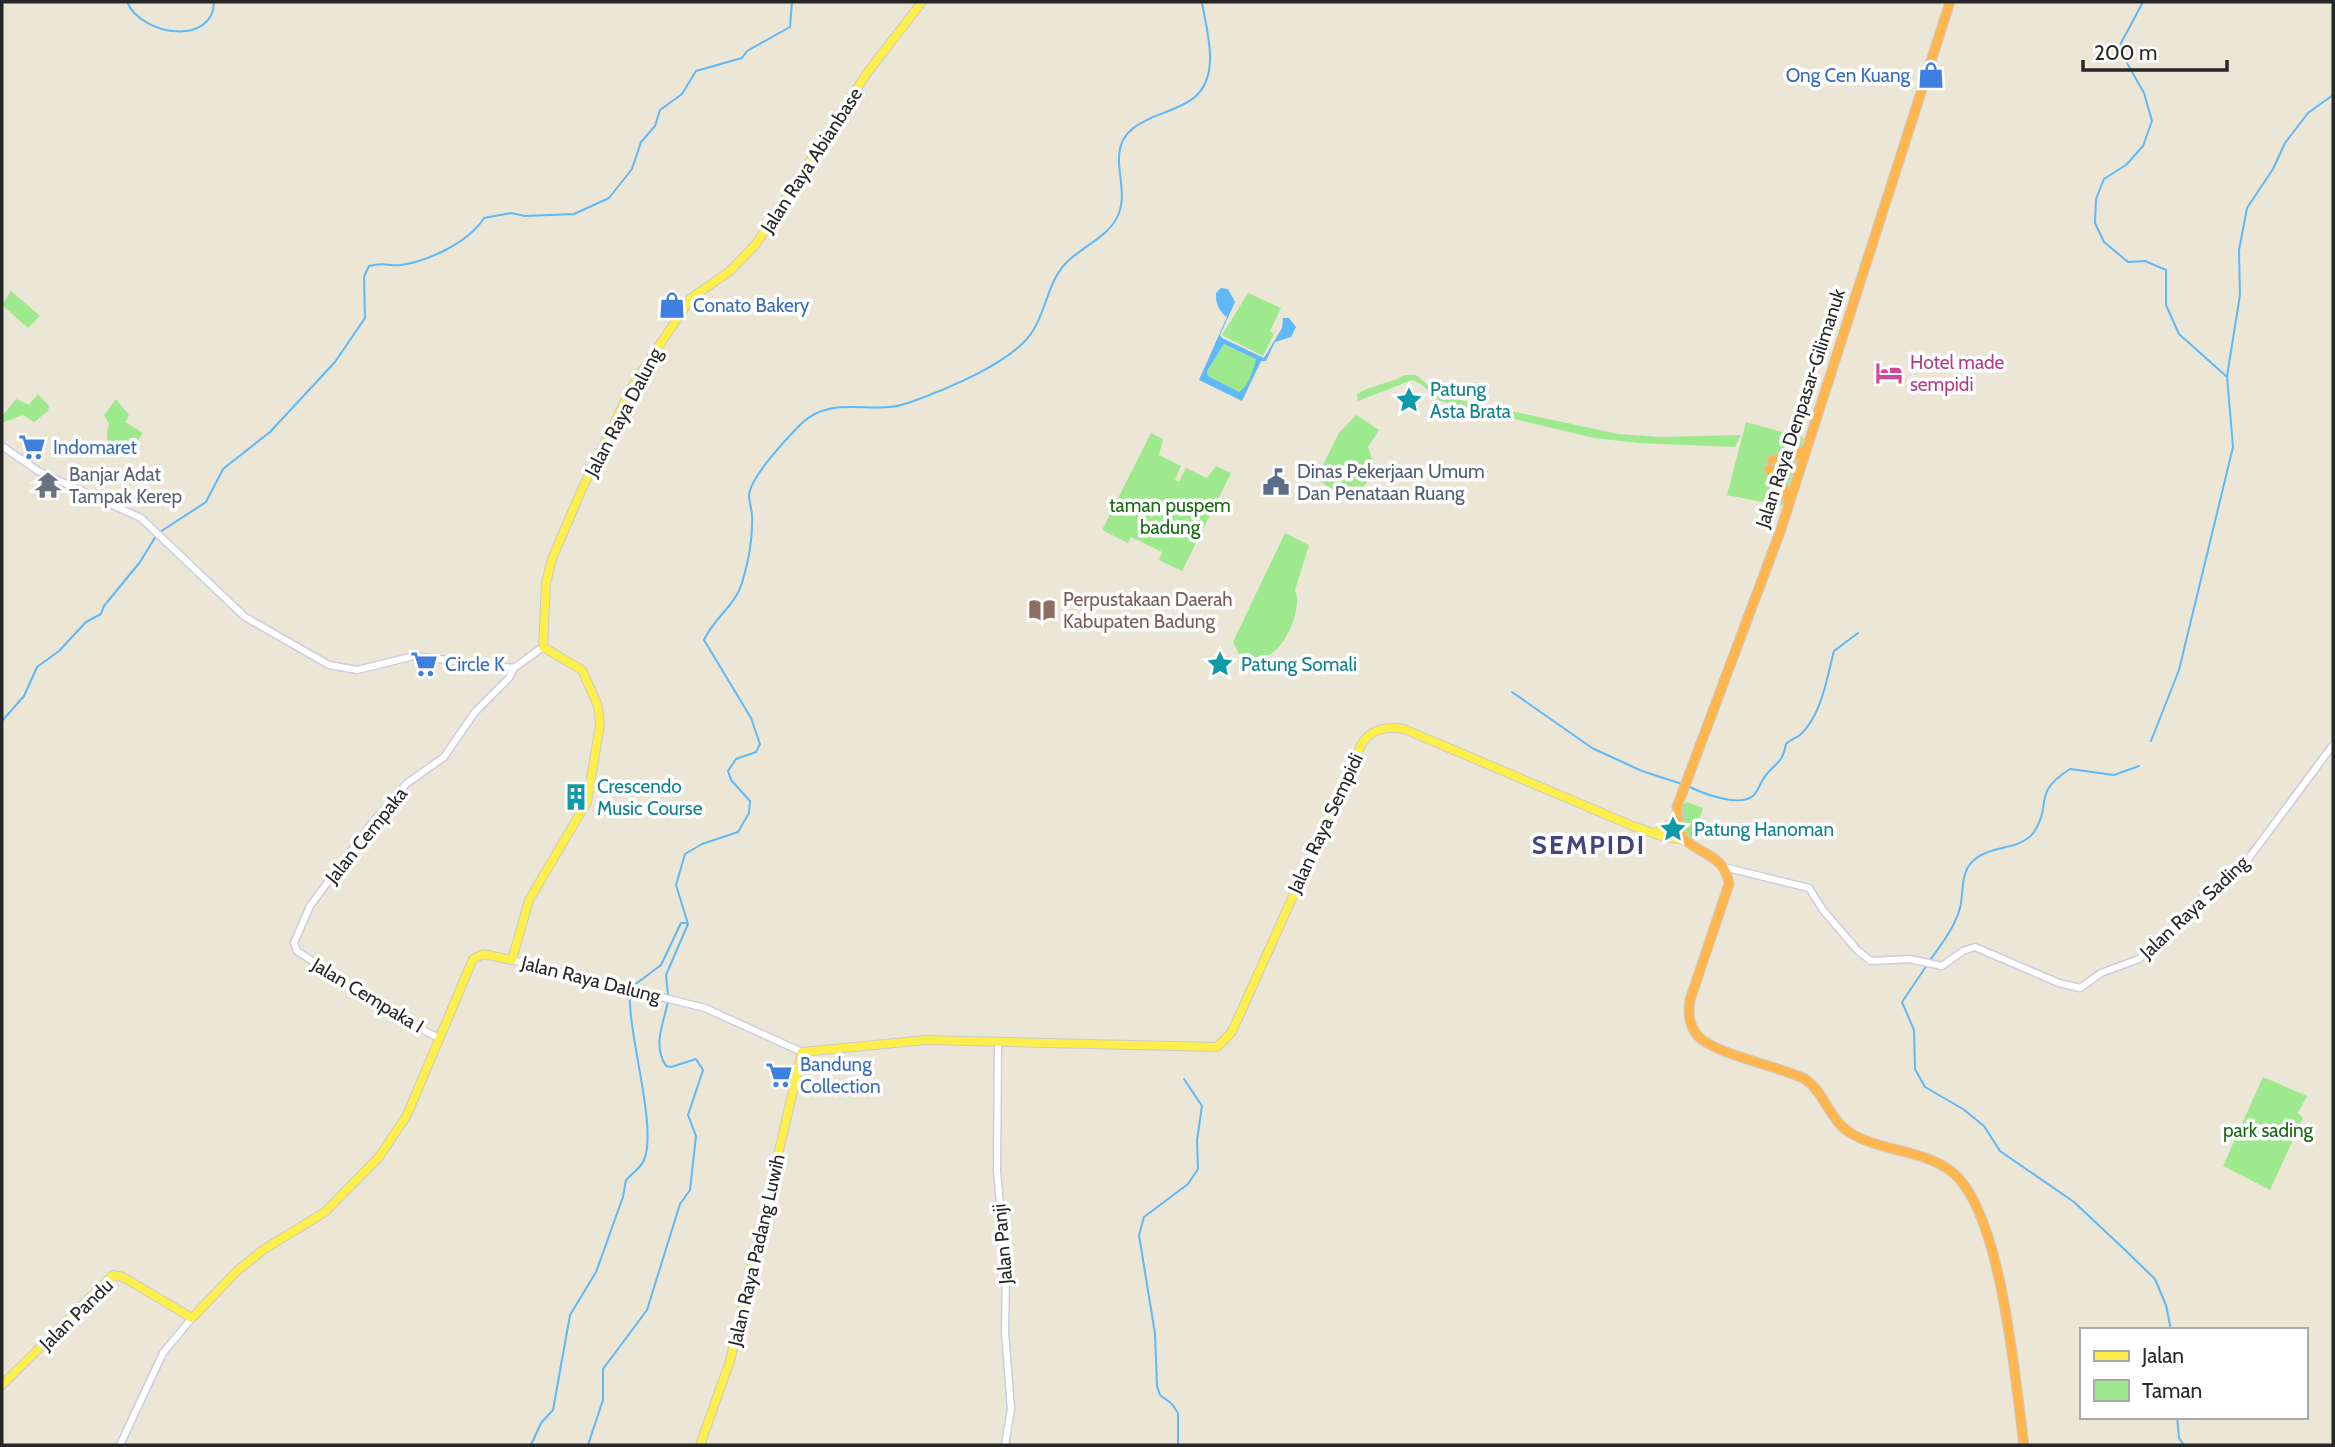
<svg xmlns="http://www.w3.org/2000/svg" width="2335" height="1447" viewBox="0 0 2335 1447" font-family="Cabin,sans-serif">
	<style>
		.green { fill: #9ee88d }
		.water { fill: #5fb8f8; fill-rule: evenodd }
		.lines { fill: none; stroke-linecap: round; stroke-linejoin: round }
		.stream { stroke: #5fb8f8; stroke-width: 2 }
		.minor-casing { stroke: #cccde2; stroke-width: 9 }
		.major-casing { stroke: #cbcbcb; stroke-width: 10 }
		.highway-casing { stroke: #cbcbcb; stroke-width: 11 }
		.minor { stroke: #fff; stroke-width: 6 }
		.major { stroke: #fcee4b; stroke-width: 8 }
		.highway { stroke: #ffb64e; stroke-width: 9 }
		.labels { text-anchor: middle; stroke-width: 7; stroke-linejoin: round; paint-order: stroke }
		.shop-label { font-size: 19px; fill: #366cbe; stroke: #fff; text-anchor: start }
		.street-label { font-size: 19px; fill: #272727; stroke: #fff }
		.hotel-label { font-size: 19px; fill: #b23c85; stroke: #fff; text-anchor: start }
		.culture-label { font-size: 19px; fill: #0d838f; stroke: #fff; text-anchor: start }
		.service-label { font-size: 19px; fill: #4e5e75; stroke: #fff; text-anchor: start }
		.worship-label { font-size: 19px; fill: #5b616d; stroke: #fff; text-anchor: start }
		.park-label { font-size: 19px; fill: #176913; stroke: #fff }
		.education-label { font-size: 19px; fill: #785e54; stroke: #fff; text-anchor: start }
		.district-label { font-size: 26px; font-weight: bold; letter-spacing: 2px; fill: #44467b; stroke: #fff }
	</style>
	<rect width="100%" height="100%" fill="#ece6d7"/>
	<g class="green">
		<path d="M11,291l29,25 -12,12 -26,-23z"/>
		<path d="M1248,293l33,15 -11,23 4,3 -11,22 -41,-21z"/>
		<path d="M1224,344l32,15c1,10 -8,28 -17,33l-31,-16 -1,-5z"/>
		<path d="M1405,375h11l25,21 177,38 42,3 81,-2 -6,12 -96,-4 -45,-5 -154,-37c-11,-7 -15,-17 -28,-21l-54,21 -1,-7c14,-9 32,-10 48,-19z"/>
		<path d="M38,394l11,12 -1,5 -14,11 -11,-7 -21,8 1,-8 13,-16 13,6z"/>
		<path d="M116,399l13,16 -4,7 18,11 -17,25c-16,-11 -23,-14 -17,-34l-5,-9z"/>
		<path d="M1356,415l23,15 -11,17 8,24 -18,22 -17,1 -25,-15 23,-46z"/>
		<path d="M1746,422l58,16 -22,68 -55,-11z"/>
		<path d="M1151,433l12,6 -4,16 22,11 -6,14 4,2 7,-14 21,10 9,-12 15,7 -49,98 -23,-11 3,-8 -31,-15 -3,6 -26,-13z"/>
		<path d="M1285,533l24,12 -14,45c8,16 -8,54 -24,64 -10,5 -23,3 -32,0l-6,-12z"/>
		<path d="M1687,802l16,6 -11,32 -11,-15 2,-20z"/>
		<path d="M2263,1077l44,19 -9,17 5,5 -33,72 -47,-24z"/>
	</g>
	<path class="water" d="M1221,288l7,1 7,13 -15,33 2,3 42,20 18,-30 1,-10h6l7,9 -5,10 -16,5 -9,19h-5l-19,40 -43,-21 28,-63c-7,-4 -12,-14 -11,-24zM1224,344l32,15c-2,10 -7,27 -17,33l-31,-16 -1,-5z"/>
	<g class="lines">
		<g class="stream">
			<path d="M127,2c15,34 86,44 87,0"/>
			<path d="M2143,2l-22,41 2,13 21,37 8,28 -9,25 -17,19 -22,14 -8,20 -1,24 9,19 24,20 17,-1 21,9v35l13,29 47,42"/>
			<path d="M160,532l46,-30 17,-33 47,-37 65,-70 30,-44 -1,-41 5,-11c17,-5 20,1 32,-1 28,-4 68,-23 83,-47l27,-5 14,3 49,-2 35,-16 23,-29 9,-27 14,-16 5,-16 22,-16 14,-23 46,-13 5,-7 43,-24 2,-25"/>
			<path d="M1512,692l80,56 50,23 40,13"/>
			<path d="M2,721l22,-25 13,-29 22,-16 27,-29 15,-8 3,-8 36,-44 16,-26"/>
			<path d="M2151,741l28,-71 54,-223 -6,-71 13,-81 -1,-45 8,-42 26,-39 12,-26 23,-30 25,-18"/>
			<path d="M1690,787c14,7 52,21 64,8 5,-6 7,-14 12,-20 11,-14 16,-11 20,-31 4,-4 10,-6 14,-9 22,-20 27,-58 34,-84l24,-18"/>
			<path d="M1930,960c11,-15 25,-33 30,-52 4,-15 0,-34 12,-46 17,-18 47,-10 62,-30 19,-29 -3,-38 36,-63l44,6 25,-9"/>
			<path d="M1927,965l-25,37 12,28 1,39 10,18 38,22 21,17 16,25 74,51 50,47 31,30 11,26 5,25"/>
			<path d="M633,986l28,-21 20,-42h6"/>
			<path d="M668,995l-2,-20 22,-51 -12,-39 9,-31 17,-10 36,-12 11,-19 1,-12 -19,-21 -3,-9 8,-12 20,-7 4,-8 -9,-26 -47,-78c9,-21 31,-34 38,-57 6,-20 11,-46 10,-67 0,-7 -3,-14 -3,-21 2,-19 39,-58 53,-72 31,-29 70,-7 106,-20 34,-12 108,-41 126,-74 12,-20 15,-49 32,-66 16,-17 44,-26 53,-50 9,-24 -7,-50 4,-73 7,-12 16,-16 28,-22 14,-6 37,-13 47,-24 22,-24 8,-65 4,-92"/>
			<path d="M2177,1417l2,21 5,7"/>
			<path d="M531,1445l10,-22 12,-13 17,-95 26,-43 27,-75 3,-17c6,-7 14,-11 18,-20 14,-32 -17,-127 -14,-169"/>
			<path d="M588,1445l15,-45v-31l44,-59 33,-106 10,-14 6,-54 -8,-21 15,-45 -7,-11 -25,8 -5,-1c-14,-22 -2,-43 2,-65"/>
			<path d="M1178,1445v-32l-6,-9 -12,-9 -3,-9 -2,-52 -16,-99 5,-18 44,-33 10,-15 -1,-29 5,-34 -18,-27"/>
		</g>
		<defs>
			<g id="minor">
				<path d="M2,446l36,25 103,47 104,99 84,48 28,5 57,-14 100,12 29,-21"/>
				<path d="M1724,867l85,21 14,22 35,41 13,10 39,-2 32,7 21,-15 12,-4 84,36 21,5 21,-15 38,-14 73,-70 31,-23 90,-121"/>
				<path d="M512,960l193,48 97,44"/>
				<path d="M439,1038l-38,-19 -104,-68 -3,-8 16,-37 56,-75 40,-47 38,-27 31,-45 34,-34 5,-10"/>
				<path d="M998,1042l-1,129 9,101 -1,60 6,77 -6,36"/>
				<path d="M120,1445l43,-92 29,-35"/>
			</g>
			<g id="major">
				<path d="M1655,833l22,-13"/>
				<path d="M2,1385l111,-110 10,2 69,41 45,-47 26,-21 62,-38 54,-55 28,-42 66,-156 10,-5 29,6 17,-60 58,-98 13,-77 -2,-19 -16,-36 -39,-23 3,-64 6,-24 30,-70 51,-104 58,-87 39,-27 26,-27 111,-171 55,-71"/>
				<path d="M700,1445l30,-84 72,-309 124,-12 291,7 14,-14 9,-19 121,-269c9,-16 26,-19 43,-16l229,97 34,12 17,1"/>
			</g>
			<g id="highway">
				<path d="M1950,2l-170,530 -103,275 1,19 6,13c18,16 41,17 45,45l-39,116c-2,12 -1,26 8,36 18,19 81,30 107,43 20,14 24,40 44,53 29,19 69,17 99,37 54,35 67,213 76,276"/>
				<path d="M1772,460l18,-2 16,-8"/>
				<path d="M1769,469l16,21 3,13"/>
			</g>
		</defs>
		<use href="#minor" class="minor-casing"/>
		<use href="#major" class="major-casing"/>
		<use href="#highway" class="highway-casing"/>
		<use href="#minor" class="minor"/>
		<use href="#major" class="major"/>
		<use href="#highway" class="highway"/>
	</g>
	<defs>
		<symbol id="shop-bare" viewBox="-9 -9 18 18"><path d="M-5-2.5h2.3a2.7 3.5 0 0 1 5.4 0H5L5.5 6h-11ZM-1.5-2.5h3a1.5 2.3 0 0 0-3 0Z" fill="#3f7fe0" stroke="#fff" stroke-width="2.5" paint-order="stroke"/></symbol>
		<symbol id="hotel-bare" viewBox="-9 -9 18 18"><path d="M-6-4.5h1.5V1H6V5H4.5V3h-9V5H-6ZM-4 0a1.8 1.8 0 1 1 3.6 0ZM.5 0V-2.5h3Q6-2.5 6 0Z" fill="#d1479c" stroke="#fff" stroke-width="2.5" paint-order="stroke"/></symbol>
		<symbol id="sight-bare" viewBox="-9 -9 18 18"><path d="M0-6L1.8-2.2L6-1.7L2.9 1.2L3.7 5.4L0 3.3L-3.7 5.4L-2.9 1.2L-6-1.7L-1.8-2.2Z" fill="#0f9aa8" stroke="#fff" stroke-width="2.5" paint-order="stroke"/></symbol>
		<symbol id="supermarket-bare" viewBox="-9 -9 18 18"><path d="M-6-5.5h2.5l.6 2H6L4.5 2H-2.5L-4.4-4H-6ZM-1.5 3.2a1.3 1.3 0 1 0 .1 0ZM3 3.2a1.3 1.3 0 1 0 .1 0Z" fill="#3f7fe0" stroke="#fff" stroke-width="2.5" paint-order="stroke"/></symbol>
		<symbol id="civic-bare" viewBox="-9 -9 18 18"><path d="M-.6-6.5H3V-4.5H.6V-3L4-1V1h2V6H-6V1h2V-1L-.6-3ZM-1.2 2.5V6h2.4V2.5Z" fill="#5c6f8a" stroke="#fff" stroke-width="2.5" paint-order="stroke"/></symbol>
		<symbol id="temple-bare" viewBox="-9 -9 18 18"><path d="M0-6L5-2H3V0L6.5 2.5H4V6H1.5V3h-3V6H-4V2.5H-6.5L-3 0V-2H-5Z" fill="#6b7280" stroke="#fff" stroke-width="2.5" paint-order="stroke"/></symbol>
		<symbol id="library-bare" viewBox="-9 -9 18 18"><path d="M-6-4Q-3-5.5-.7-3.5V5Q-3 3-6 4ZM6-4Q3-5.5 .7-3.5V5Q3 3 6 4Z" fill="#8d6e63" stroke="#fff" stroke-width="2.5" paint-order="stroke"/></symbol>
		<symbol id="building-bare" viewBox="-9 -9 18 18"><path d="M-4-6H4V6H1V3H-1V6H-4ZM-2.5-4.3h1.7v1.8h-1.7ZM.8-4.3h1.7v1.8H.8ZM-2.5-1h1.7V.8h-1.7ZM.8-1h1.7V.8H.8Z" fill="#0f9aa8" stroke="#fff" stroke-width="2.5" paint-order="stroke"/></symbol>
	</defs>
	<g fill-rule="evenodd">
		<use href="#shop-bare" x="1912" y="56" width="38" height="38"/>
		<use href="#shop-bare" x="653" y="286" width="38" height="38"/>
		<use href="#hotel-bare" x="1870" y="354" width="38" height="38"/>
		<use href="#sight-bare" x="1390" y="381" width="38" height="38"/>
		<use href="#supermarket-bare" x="13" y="428" width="38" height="38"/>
		<use href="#civic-bare" x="1257" y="463" width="38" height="38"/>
		<use href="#temple-bare" x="29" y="466" width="38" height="38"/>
		<use href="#library-bare" x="1023" y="591" width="38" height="38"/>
		<use href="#supermarket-bare" x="405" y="645" width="38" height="38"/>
		<use href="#sight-bare" x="1201" y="645" width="38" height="38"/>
		<use href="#building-bare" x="557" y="778" width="38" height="38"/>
		<use href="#sight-bare" x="1654" y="810" width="38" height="38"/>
		<use href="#supermarket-bare" x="760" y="1056" width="38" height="38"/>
	</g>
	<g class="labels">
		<g class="shop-label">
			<text x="1910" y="82" text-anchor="end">Ong Cen Kuang</text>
			<text x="693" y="312">Conato Bakery</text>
			<text x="53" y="454">Indomaret</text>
			<text x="445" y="671">Circle K</text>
			<text x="800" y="1071">Bandung<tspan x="800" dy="22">Collection</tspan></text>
		</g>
		<g class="street-label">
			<text transform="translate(811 160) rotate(-57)" y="7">Jalan Raya Abianbase</text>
			<text transform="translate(1800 408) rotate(-72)" y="7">Jalan Raya Denpasar-Gilimanuk</text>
			<text transform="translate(623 412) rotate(-62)" y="7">Jalan Raya Dalung</text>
			<text transform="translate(1325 823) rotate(-65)" y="7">Jalan Raya Sempidi</text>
			<text transform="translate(366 835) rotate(-51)" y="7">Jalan Cempaka</text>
			<text transform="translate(2194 907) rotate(-43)" y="7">Jalan Raya Sading</text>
			<text transform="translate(591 979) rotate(14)" y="7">Jalan Raya Dalung</text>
			<text transform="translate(368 995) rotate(31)" y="7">Jalan Cempaka I</text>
			<text transform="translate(1002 1244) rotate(-95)" y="7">Jalan Panji</text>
			<text transform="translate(756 1250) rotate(-77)" y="7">Jalan Raya Padang Luwih</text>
			<text transform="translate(76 1314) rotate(-44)" y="7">Jalan Pandu</text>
		</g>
		<g class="hotel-label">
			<text x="1910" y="369">Hotel made<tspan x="1910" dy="22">sempidi</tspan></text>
		</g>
		<g class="culture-label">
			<text x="1430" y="396">Patung<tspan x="1430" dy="22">Asta Brata</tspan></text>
			<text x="1241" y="671">Patung Somali</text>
			<text x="597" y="793">Crescendo<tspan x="597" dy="22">Music Course</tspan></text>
			<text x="1694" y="836">Patung Hanoman</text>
		</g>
		<g class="service-label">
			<text x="1297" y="478">Dinas Pekerjaan Umum<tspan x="1297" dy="22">Dan Penataan Ruang</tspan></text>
		</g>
		<g class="worship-label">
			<text x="69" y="481">Banjar Adat<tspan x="69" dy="22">Tampak Kerep</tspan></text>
		</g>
		<g class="park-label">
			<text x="1170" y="512">taman puspem<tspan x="1170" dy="22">badung</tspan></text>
			<text x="2268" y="1137">park sading</text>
		</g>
		<g class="education-label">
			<text x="1063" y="606">Perpustakaan Daerah<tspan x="1063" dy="22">Kabupaten Badung</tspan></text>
		</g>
		<g class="district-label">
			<text x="1589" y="854">SEMPIDI</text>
		</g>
	</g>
	<rect width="2335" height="1447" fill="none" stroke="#272727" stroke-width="7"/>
	<rect x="2080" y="1328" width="228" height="91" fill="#ffffff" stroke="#a9a9a9" stroke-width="2"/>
	<rect x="2094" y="1351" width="35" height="10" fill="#fcee4b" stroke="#a9a9a9" stroke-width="2"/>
	<text x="2142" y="1363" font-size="21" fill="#272727">Jalan</text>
	<rect x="2094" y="1380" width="35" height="21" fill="#9ee88d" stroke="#a9a9a9" stroke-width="2"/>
	<text x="2142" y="1398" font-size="21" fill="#272727">Taman</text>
	<path d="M2083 60v10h144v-10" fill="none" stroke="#272727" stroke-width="3.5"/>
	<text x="2094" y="60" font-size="21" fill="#272727" stroke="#ffffff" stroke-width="5" paint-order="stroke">200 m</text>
</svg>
